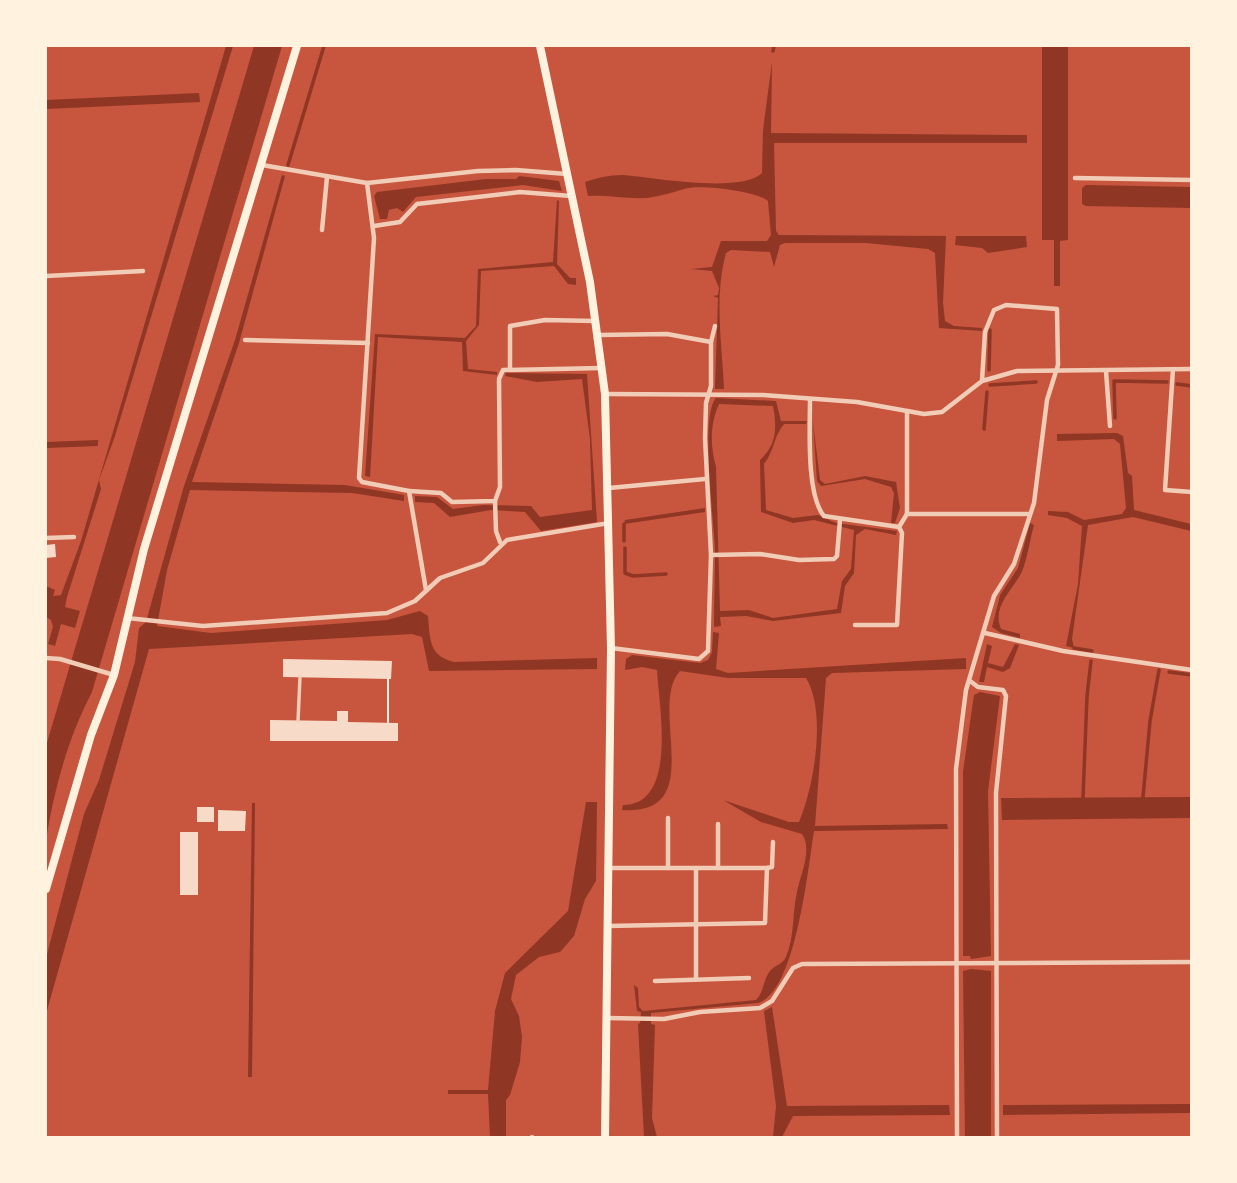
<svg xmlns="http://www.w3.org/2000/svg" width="1237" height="1183" viewBox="0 0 1237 1183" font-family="'Archivo Narrow',sans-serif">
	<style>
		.water { fill: #8f3625; fill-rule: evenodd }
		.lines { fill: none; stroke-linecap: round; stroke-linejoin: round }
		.stream { stroke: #8f3625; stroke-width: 3.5 }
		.building { fill: #f7dbc8 }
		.path { stroke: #fff3e0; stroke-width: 2 }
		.pedestrian { stroke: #f1ccb7; stroke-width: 3.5 }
		.minor { stroke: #f1ccb7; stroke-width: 4.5 }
		.primary { stroke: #fff3e0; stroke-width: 8 }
	</style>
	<rect width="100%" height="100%" fill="#c8553d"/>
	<g class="water">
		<path d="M226,46h7l-118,390 -16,44 2,9 -34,108 -2,10 15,4 -5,17 -14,-4 -6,22 -7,-2 5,-17 -2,-7 -5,-3v-31l9,4 -2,6 8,-1 20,-54z"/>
		<path d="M254,46h28l-190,646c-24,46 -38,97 -46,148v-94z"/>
		<path d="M1042,46h26v194l-8,1v45h-6v-46h-12z"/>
		<path d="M772,62l-1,71 256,2v8h-253l2,88 3,4 167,1 -3,67 2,18 9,5 28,2v3l-43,-3 -4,-75 -7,-4 -62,-6h-81l-5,2 -6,22 -4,-15 -39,-2 -5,3c-12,44 -4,91 -2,136h-9l3,-91 -5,-2 5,-1 1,-7 -7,-17 -21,-2 21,-2 9,-26h46l4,-6 -3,-34c-12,-10 -69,-17 -84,-12 -12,4 -24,7 -37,9 -20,1 -39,-3 -59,-2l-3,-14c12,-4 24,-7 37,-7 30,2 118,19 140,-2l1,-43z"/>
		<path d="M199,93l1,9 -154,7v-9z"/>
		<path d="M282,175l3,1 -46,167 -47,139 153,3 59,10v6l-52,-8 -162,-3 -23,80 -10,56 54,7 176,-13 33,-9 8,5c2,24 1,40 26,46l143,-4v11l-168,2 -7,-34 -10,-3 -263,15 -103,365v-56l38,-144 15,-34 36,-118 4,-34 7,-6 38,-136 51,-146z"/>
		<path d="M519,176l40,5 3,10 -39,-6 -107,12 -13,15 -6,-4 -8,2 -2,9h-7l-6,-23 3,-4 109,-13h30z"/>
		<path d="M1086,185l105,2v21l-105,-2 -4,-2v-16z"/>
		<path d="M557,200l2,1 -2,63 13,14h6v7l-8,-1 -14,-18 -73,5 -2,54 -13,16 2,28 29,3v3l-34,-4 -1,-29 -84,-5 -8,140 -5,-1 10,-142 90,4 11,-12 2,-57 75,-7z"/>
		<path d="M956,236h70l1,11 -39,6 -6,-5 -27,-3z"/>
		<path d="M506,373l81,1 10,148 -56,9 -16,-19 -34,-2 -41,7 -16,-14 -19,-1v-6l22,1 16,12 30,-4 48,1 9,11 52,-7 -2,-71 -8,-60 -45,3 -32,-6z"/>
		<path d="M716,398l60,3 5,20h26l-1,3h-22c-10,11 -10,28 -20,40l2,46 27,8 25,-3 18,8 61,8 -1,4 -31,-6 -9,6 -2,38 -9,13 -4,27 -68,8 -27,-5 -26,1 1,9 -7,1c0,-25 1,-51 1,-77 -1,-28 -15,-134 1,-152zM719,404l54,2c4,21 4,39 -13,54l1,52 32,11 21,-3 40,10 -3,39 -9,12 -5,28 -64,9 -24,-8 -29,1 -4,-144c-6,-21 -6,-44 3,-63z"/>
		<path d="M813,422l7,58 5,4 40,-8 31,6 4,26 -5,15h-4l3,-30 -3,-6 -26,-8 -44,7 -4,-5z"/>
		<path d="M1117,433l6,3 5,37 4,3 2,34 57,14v7l-58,-14 -45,8 -16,114 2,9 -8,-2 12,-62 4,-58 -15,-8 -19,-3v-4l20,1 16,8 38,-6 4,-6 -6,-64 -6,-5 -57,2v-7z"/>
		<path d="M98,440v6l-52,2v-6z"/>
		<path d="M705,508v4l-81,12 1,-4z"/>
		<path d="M1030,523l4,2c-4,14 -6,30 -11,44 -8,20 -32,36 -22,60l19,5v4l-19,-5 -9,-6 8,-32 18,-27z"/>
		<path d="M713,632l6,1 -3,36 12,4 238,-15v11l-134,4 -6,5 -11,148 132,-2 1,5 -134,2c-6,37 -18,161 -56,172l-107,10v11l4,1 -3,93 5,19h-13l-6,-113 2,-1 1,-11 -4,-1 -3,-26 4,3 1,19 4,4 113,-11c8,-8 7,-20 14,-29 5,-6 13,-7 16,-14 9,-21 6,-44 11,-65 3,-17 16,-42 5,-58l-41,-12 -38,-22 66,22h10c15,-35 28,-110 7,-144h-78l-48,-7c-33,36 30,145 -58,139l1,-5c55,0 36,-99 34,-135l-15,-3 -17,3 1,-11 6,-4 68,8 8,-3 4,-8z"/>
		<path d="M987,644l5,2 -4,17 15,4 12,-23 4,1 -9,23 -7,4 -16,-5 -3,15h-5z"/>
		<path d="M980,692l20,4 -12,95 3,165 -20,3 -1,-3h-7v-184l11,-77z"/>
		<path d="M1191,797v21l-189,2 -1,-22z"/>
		<path d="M586,802h11l-1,79 -11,18 -11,37 -14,16 -21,5 -23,18 -5,24 8,17 3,21 -2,25 -10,33 -4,5v37h-16l-2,-43h-40v-4h40l7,-79 10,-38 63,-62z"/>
		<path d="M252,803h3l-3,274h-4z"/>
		<path d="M971,969l20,2v166h-26l-2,-166z"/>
		<path d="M772,1007l15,99 162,-1 1,10 -157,1 -11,21h-9l3,-31 -12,-95z"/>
		<path d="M1191,1104v9l-188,2v-10z"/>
	</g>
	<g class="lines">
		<g class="stream">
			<path d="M773,51l1,-5"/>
			<path d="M288,165l36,-119"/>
			<path d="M989,370l1,-40"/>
			<path d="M1177,384l15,2"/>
			<path d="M990,385l46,-3"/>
			<path d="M1115,418l-1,-37 53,1"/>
			<path d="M984,429l3,-37"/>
			<path d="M624,524v17"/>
			<path d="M625,548v25l8,3 33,-2"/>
			<path d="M1074,648l18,3"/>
			<path d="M1169,672l23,3"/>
			<path d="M1143,797l7,-76 9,-51"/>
			<path d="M1083,798l4,-102 4,-35"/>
		</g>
	</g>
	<g class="building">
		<path d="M55,544l1,13 -10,1v-13z"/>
		<path d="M283,659l109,2 -1,18 -108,-2z"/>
		<path d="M337,711h11v11l50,1v18h-128v-21l67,1z"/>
		<rect x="197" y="807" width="17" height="15"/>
		<path d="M218,810l28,1 -1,20h-27z"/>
		<rect x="180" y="832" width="18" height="63"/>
	</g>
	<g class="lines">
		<path class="path" d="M388,722v-43"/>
		<path class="pedestrian" d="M298,721l2,-44"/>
		<g class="minor">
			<path d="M262,165l105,18 111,-12 38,-1 51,4"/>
			<path d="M1075,178l117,2"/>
			<path d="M367,183l7,55 -15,240 3,4 47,9 17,99"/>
			<path d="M374,226l26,-4 17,-18 103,-12 51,4"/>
			<path d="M322,230l5,-53"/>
			<path d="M46,276l97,-5"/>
			<path d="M598,335l69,-1 44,8v44l-5,17 -1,35 6,117 -3,96 -9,8 -88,-11"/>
			<path d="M245,340l123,3"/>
			<path d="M711,342l4,-16"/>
			<path d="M510,369v-43l35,-6 50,1"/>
			<path d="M1173,369l-8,121 27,2"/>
			<path d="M1106,371l4,55"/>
			<path d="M606,394l157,1 94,7 67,12 18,-2 40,-31 35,-10 175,-2"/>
			<path d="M810,399c0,28 -4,96 14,117l75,11 8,-13h122"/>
			<path d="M907,411v103"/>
			<path d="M609,488l96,-9"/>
			<path d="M409,491l32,2 11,9 43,-1 5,-14 -1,-108 4,-9 99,-2"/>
			<path d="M495,501l1,30 4,11"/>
			<path d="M46,538l28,-1"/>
			<path d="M711,555l49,-1 39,6 35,-1 3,-3 3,-36"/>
			<path d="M127,618l76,8 184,-13 28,-12 25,-23 43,-15 24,-23 102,-17"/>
			<path d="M855,625h42l5,-92 -3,-6"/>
			<path d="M985,633l78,18 129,19"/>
			<path d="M46,658l14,1 54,16"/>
			<path d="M970,681l8,6 25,3 3,6 -10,97 1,345"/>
			<path d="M668,818v50"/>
			<path d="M718,868v-44"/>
			<path d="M767,868l5,-1 1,-25"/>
			<path d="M607,926l158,-3 2,-55h-158"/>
			<path d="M696,979v-111"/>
			<path d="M655,981l94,-3"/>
			<path d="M606,1018l58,1 36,-7 60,-4 12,-7 21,-33 9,-4 390,-2"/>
			<path d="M532,1137v1"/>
			<path d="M957,1138l-1,-369 10,-79 28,-94 20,-32 20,-61 13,-103 11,-35 -1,-56 -51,-4 -12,5 -9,22 -3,49"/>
		</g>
		<g class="primary">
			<path d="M540,46l50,236 15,112 6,254 -6,490"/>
			<path d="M46,889l45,-154 23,-60 30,-126 153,-503"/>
		</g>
	</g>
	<rect width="1237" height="1183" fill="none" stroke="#fff3e0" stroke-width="94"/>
</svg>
